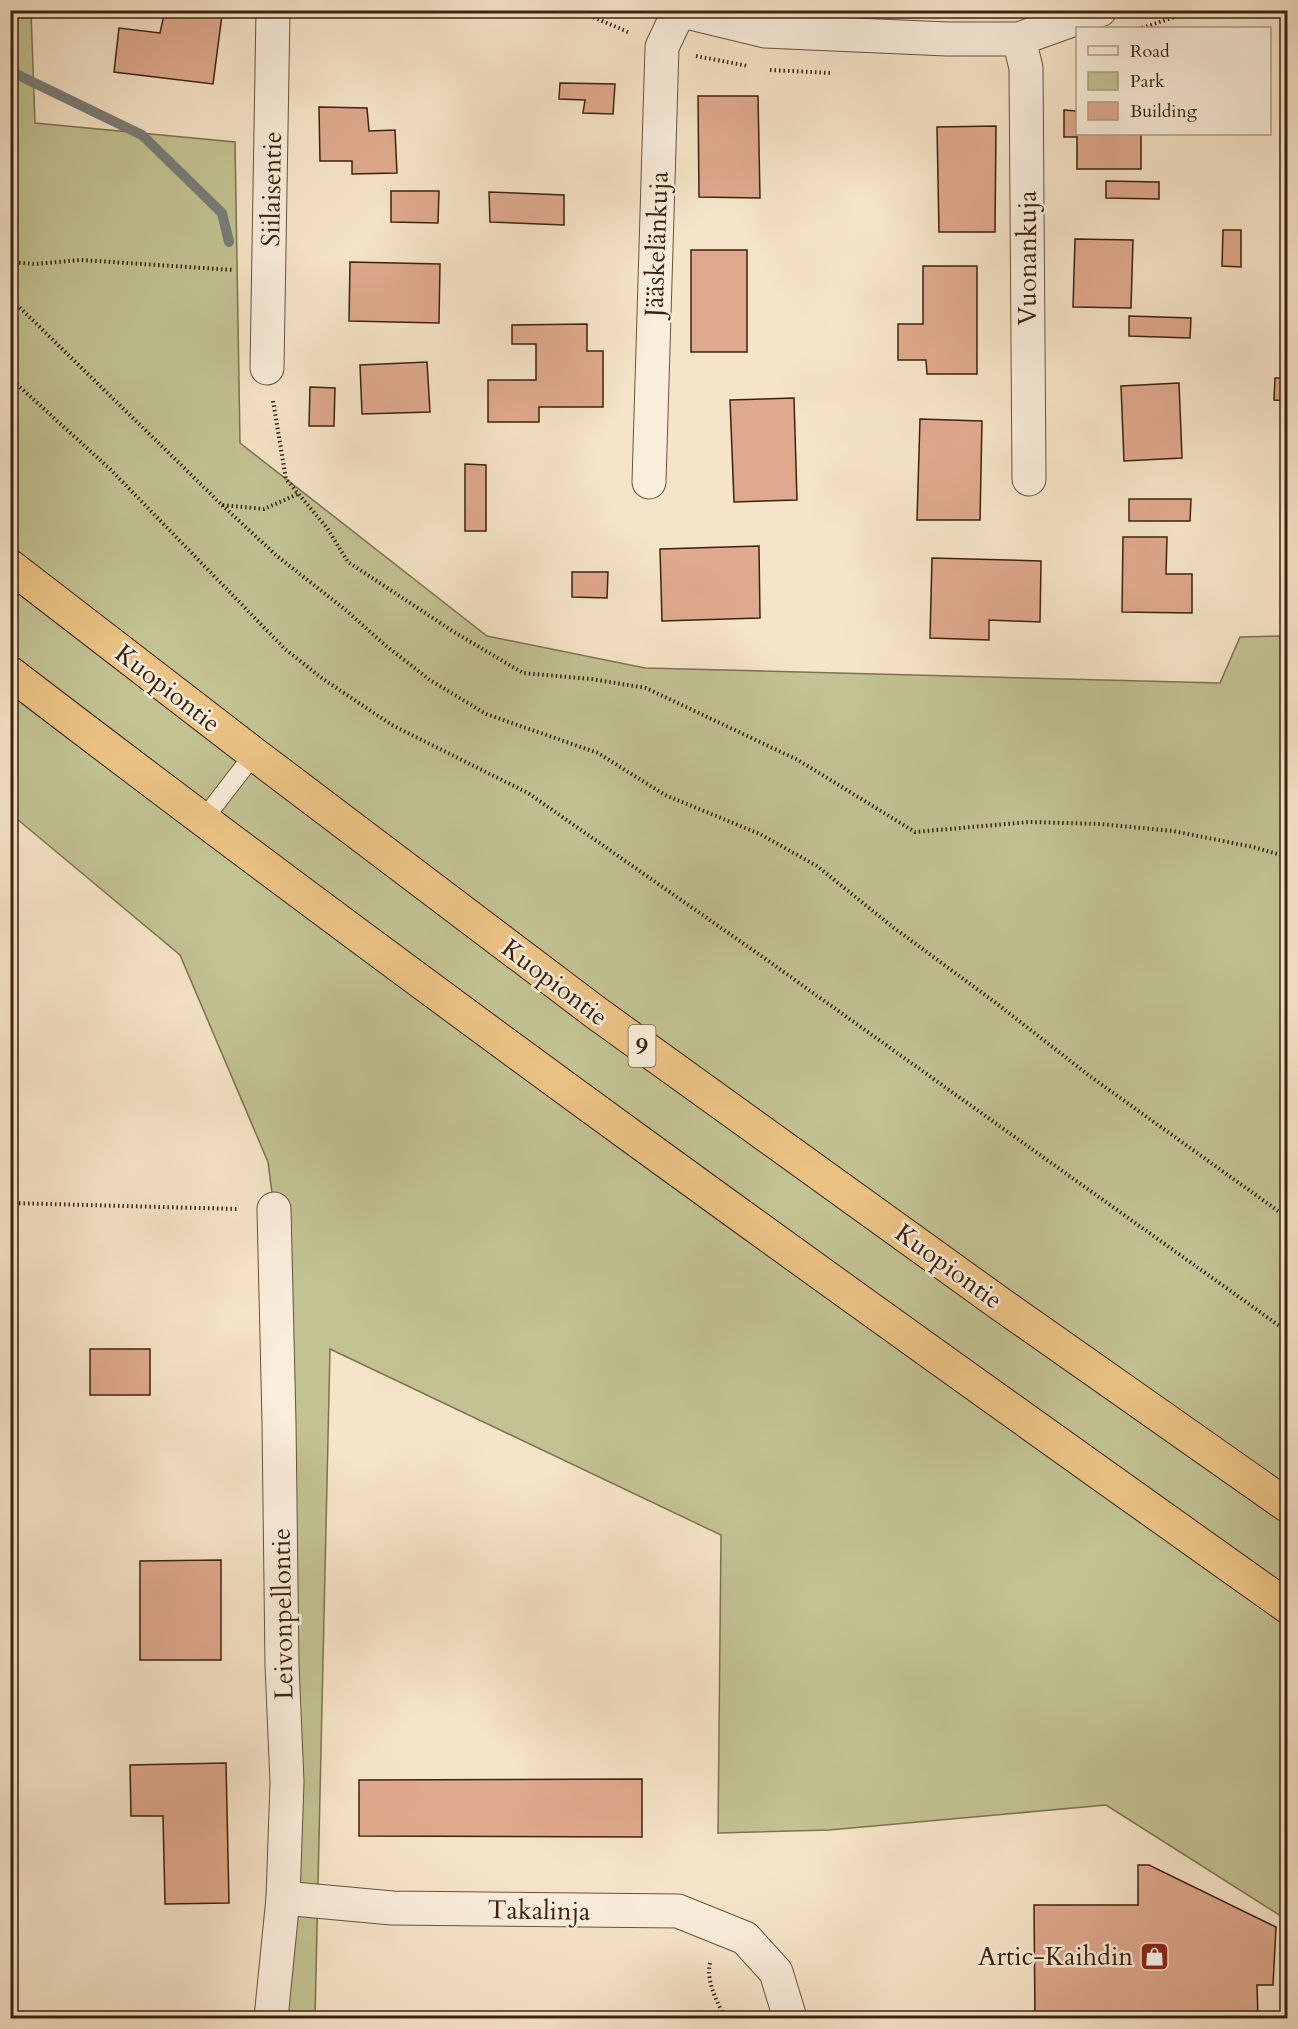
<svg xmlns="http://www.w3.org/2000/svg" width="1298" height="2029" viewBox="0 0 1298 2029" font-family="Cardo,serif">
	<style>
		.green { fill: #c2c292; stroke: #7f7250; stroke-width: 1.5 }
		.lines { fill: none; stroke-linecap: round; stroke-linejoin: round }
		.stream { stroke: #787e78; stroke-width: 10 }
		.building { fill: #dfa98d; stroke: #3c220e; stroke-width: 1.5 }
		.lane-casing { stroke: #6a523c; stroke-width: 20 }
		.street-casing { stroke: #6a523c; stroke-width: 35 }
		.highway-casing { stroke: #3c220e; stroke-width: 35 }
		.path { stroke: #3c220e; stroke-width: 4; stroke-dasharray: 1.5 3; stroke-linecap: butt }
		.lane { stroke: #f9eddb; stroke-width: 18 }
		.street { stroke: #f9eddb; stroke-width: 33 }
		.highway { stroke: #ebc284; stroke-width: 33 }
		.labels { text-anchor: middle; stroke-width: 5; stroke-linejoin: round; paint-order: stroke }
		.shield { fill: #f9eddb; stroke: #755f4c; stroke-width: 1.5 }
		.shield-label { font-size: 24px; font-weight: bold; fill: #3c220e }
		.street-label { font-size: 26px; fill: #3c220e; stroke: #f9eddb }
		.poi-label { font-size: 26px; fill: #3c220e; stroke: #f9eddb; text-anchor: end }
	</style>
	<rect width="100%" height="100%" fill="#f6e4c8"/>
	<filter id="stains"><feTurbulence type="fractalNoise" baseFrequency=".00333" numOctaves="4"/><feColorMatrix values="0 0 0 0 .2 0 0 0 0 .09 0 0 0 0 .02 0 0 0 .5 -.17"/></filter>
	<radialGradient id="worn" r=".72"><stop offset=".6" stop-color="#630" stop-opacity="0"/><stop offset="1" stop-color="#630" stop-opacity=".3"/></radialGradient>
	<path class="green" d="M10,11h21l4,112 200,19 5,301 247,193 158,32 575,15 20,-46 47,-1v1284l-181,-115 -277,25 -111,3 3,-298 -391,-186 -15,669h-44l3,-809 -6,-47 -88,-207 -169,-141z"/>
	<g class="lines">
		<path class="stream" d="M10,64l2,8 130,63 80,78 7,29"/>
	</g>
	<g class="building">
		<path d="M165,10h18l39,5 -9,69 -99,-12 5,-44 41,5z"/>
		<path d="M560,83l55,1 -2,30 -30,-1 2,-13 -26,-1z"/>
		<path d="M1077,89h1v45h63v35h-64v-32h-13v-27l13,1z"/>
		<path d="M698,96h60l2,102 -61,-1z"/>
		<path d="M319,107l48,1 2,23 26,-1 2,43 -45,1v-13h-32z"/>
		<path d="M996,126l-1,106h-56l-2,-105z"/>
		<path d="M1106,181l53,1v17l-53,-1z"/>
		<path d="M391,191h48l-1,32 -47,-1z"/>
		<path d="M489,192l75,3v30l-74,-3z"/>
		<path d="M1223,230h18v37l-19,-1z"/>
		<path d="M1075,239l58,1 -2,68 -58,-1z"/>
		<rect x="691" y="250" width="56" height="102"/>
		<path d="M350,262l90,2 -1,59 -90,-2z"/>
		<path d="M923,266h54v108h-50l-1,-14h-28v-36h25z"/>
		<path d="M1129,316l62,2 -1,20 -61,-2z"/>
		<path d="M587,324v27h16v56h-64v15h-51v-42h48v-36h-24v-19z"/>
		<path d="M427,362l3,50 -68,2 -2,-49z"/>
		<path d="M1275,378h13v23l-14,-1z"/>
		<path d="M1179,383l3,75 -58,3 -3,-75z"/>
		<path d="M310,387l25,1 -1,38h-25z"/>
		<path d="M794,398l3,102 -63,2 -4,-102z"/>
		<path d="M920,419l62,2 -2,99h-63z"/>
		<path d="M465,464l21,1v66h-21z"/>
		<path d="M1129,499h62l-1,22h-61z"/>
		<path d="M1123,537h44l-1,37h26v39l-70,-1z"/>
		<path d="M759,546l1,72 -98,3 -2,-72z"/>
		<path d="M932,558l109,3 -1,61 -51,-2v20l-59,-2z"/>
		<path d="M572,572h36l-1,26 -35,-1z"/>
		<rect x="90" y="1349" width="60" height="46"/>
		<path d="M221,1560v100h-81v-99z"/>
		<path d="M226,1763l3,140 -64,1 -2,-88h-32l-1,-51z"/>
		<path d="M642,1779v58l-283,-1v-56z"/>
		<path d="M1138,1865h11l127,62 -3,58h-16l1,33h-223l-1,-113h104z"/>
	</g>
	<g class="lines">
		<defs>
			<path id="lane" d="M203,820l51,-66"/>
			<g id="street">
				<path d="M678,10l87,21 182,8h72l81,-29"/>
				<path d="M1019,39l7,29 3,411"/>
				<path d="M267,368l6,-358"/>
				<path d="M649,482l13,-435 17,-36"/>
				<path d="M283,1898l109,10 286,3 67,27 31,34 14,46"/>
				<path d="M271,2018l12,-120 4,-116 -5,-117 -3,-242 -5,-214"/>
			</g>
			<g id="highway">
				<path d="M10,566l244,188 341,258 404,291 289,203"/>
				<path d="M10,673c419,321 848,629 1278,934"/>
			</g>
		</defs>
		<use href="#lane" class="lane-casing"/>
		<use href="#street" class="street-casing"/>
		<use href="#highway" class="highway-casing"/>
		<g class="path">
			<path d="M577,10l53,23"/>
			<path d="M1142,28l53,-18"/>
			<path d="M696,56l52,10"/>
			<path d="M770,70l61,3"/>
			<path d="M10,262l25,2 46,-4 153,10"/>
			<path d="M10,298l212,207 42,4 34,-15"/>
			<path d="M10,378l100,91 175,180 38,30 69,46 136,68 239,167 521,372"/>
			<path d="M273,401l13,78 41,49 21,34 106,70 69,41 68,6 55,9 152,72 117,72 114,-10 71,2 73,7 80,16 35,10"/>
			<path d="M222,505l55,51 70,55 38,34 45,35 56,34 112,39 67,42 95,39 57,32 77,62 102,75 95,74 197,141"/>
			<path d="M10,1203l228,6"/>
			<path d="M710,1963c-4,19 7,38 15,55"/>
		</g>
		<use href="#lane" class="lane"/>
		<use href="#street" class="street"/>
		<use href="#highway" class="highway"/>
	</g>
	<defs>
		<symbol id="shop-square" viewBox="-11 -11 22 22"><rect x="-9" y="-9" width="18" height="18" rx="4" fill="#8f2418" stroke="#f9eddb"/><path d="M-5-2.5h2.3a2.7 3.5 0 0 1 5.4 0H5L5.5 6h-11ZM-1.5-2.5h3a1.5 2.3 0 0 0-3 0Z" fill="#fff"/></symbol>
	</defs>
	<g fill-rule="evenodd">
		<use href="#shop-square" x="1138" y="1940" width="33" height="33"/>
	</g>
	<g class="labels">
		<rect class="shield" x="628.5" y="1025" width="27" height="42" rx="4.5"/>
		<g class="shield-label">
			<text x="642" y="1054">9</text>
		</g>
		<g class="street-label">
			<text transform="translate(271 189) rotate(-89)" y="9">Siilaisentie</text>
			<text transform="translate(656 244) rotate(-88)" y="9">Jääskelänkuja</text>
			<text transform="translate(1027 258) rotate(-90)" y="9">Vuonankuja</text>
			<text transform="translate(168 688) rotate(38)" y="9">Kuopiontie</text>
			<text transform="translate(555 982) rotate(37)" y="9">Kuopiontie</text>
			<text transform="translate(949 1266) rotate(36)" y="9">Kuopiontie</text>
			<text transform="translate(282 1614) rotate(-91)" y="9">Leivonpellontie</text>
			<text transform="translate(539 1910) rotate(1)" y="9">Takalinja</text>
		</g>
		<g class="poi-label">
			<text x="1133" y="1965">Artic-Kaihdin</text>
		</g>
	</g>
	<rect width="1298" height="2029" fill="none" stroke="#f6e4c8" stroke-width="36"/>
	<rect x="12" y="12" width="1274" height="2005" fill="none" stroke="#3c220e" stroke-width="3"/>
	<rect x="18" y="18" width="1262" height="1993" fill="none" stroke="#3c220e" stroke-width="1.5"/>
	<rect x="1076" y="27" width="195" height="108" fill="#f9eddb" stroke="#ad9c89" stroke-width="1.5"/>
	<rect x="1088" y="46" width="30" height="9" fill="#f9eddb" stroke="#ad9c89" stroke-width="1.5"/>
	<text x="1130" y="57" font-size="18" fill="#3c220e">Road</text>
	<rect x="1088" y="72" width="30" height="18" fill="#c2c292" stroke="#ad9c89" stroke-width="1.5"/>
	<text x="1130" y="87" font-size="18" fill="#3c220e">Park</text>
	<rect x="1088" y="102" width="30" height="18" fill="#dfa98d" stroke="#ad9c89" stroke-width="1.5"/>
	<text x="1130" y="117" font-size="18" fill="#3c220e">Building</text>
	<rect width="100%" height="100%" filter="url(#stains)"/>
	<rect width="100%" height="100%" fill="url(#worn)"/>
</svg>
